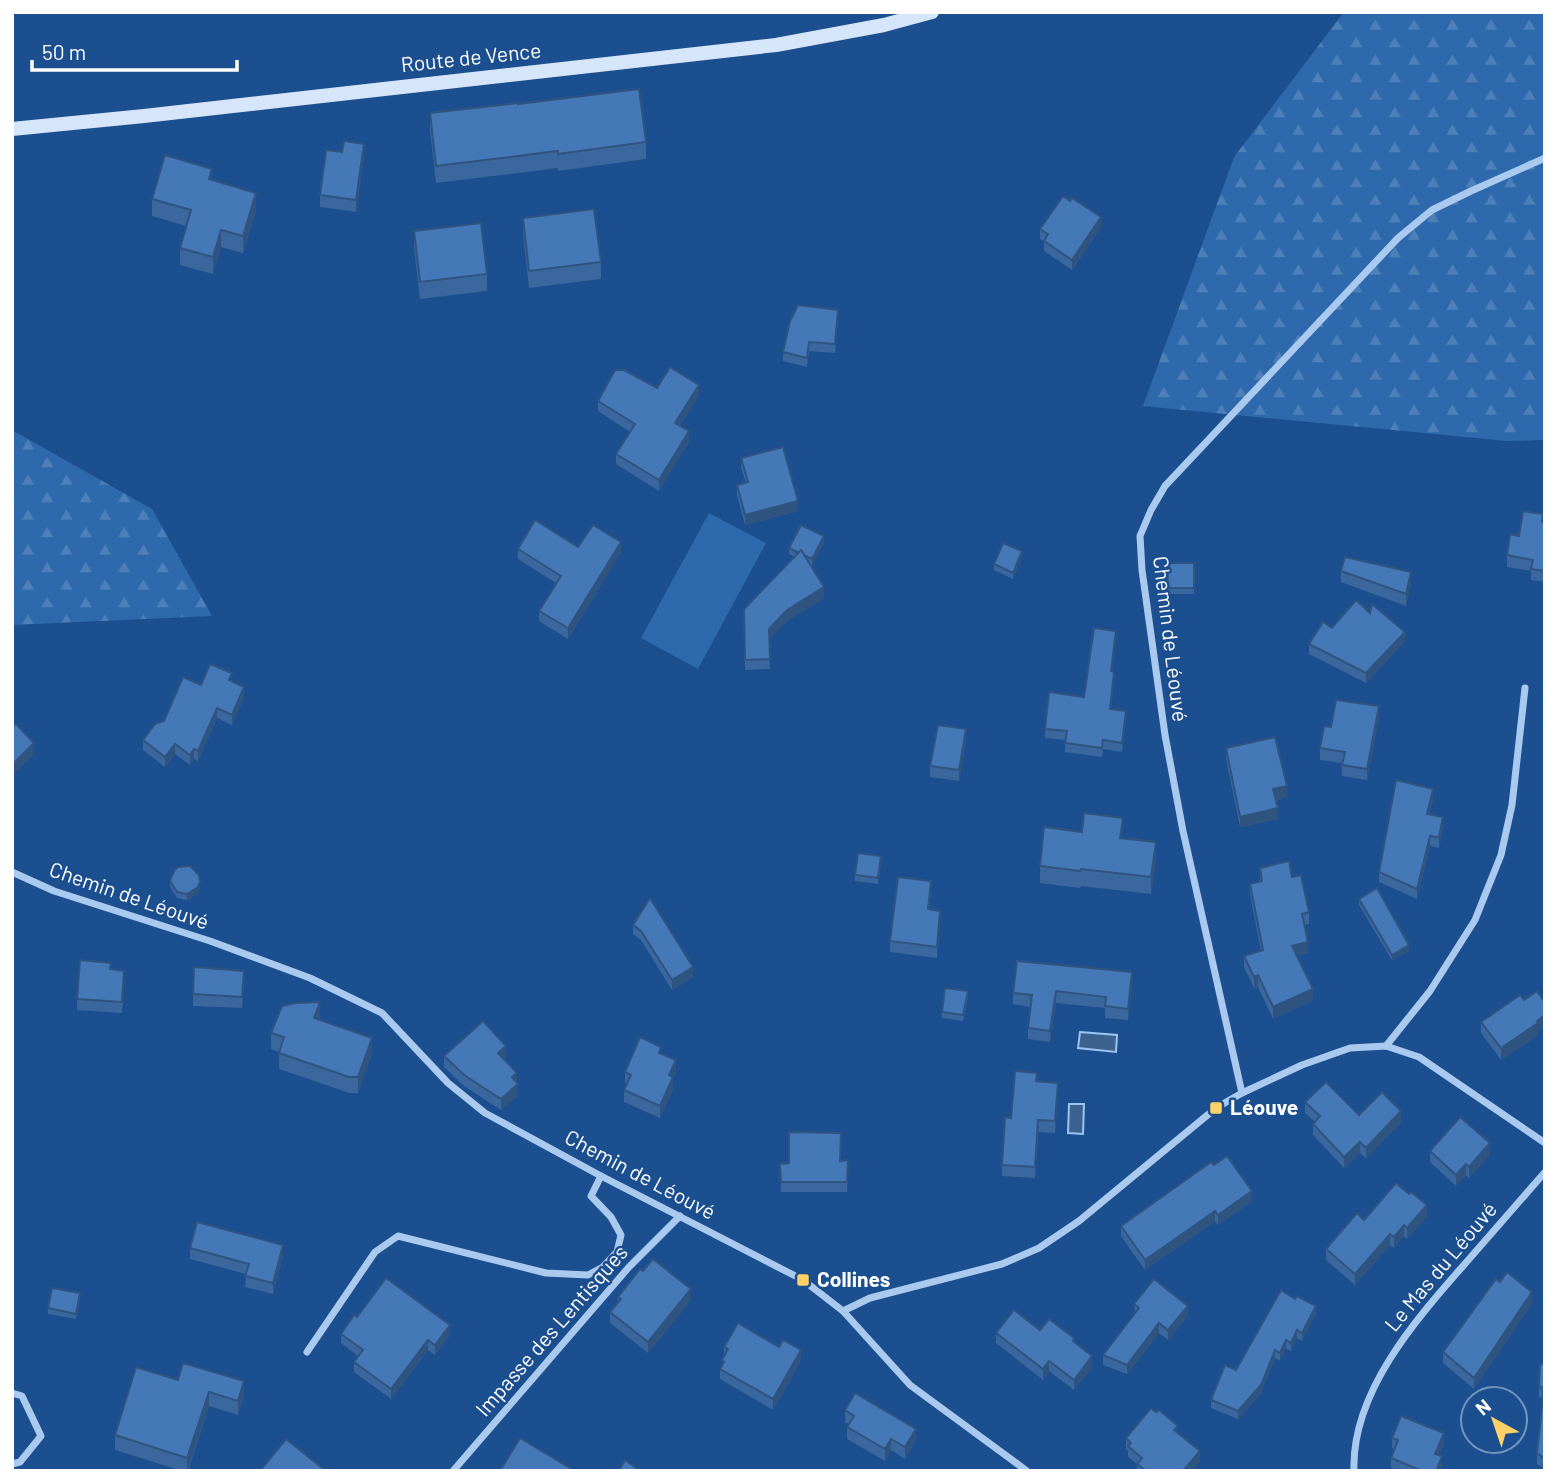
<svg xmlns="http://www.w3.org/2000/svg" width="1557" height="1483" viewBox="0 0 1557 1483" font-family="Barlow,sans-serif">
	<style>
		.forest { fill: url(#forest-firs) }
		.pitch { fill: #2e69ad }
		.water { fill: #3c6290; stroke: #9cc4f0; stroke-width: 2 }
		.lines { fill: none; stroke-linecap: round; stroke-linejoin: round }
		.street { stroke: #a9c9ee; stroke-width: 7 }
		.secondary { stroke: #d6e6fa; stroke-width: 14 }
		.wall { fill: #3a679d }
		.shaded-wall { fill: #305480 }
		.building { fill: #4478b7; stroke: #305480; stroke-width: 2 }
		.poi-dot { fill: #ffd166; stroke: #1b4f8f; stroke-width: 2.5 }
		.labels { text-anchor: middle; stroke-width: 5; stroke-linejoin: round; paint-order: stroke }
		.street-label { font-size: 21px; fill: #fff; stroke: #1b4f8f }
		.poi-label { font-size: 21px; font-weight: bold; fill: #fff; stroke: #1b4f8f; text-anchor: start }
	</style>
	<defs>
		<pattern id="forest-firs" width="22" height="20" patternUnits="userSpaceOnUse" patternTransform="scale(1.75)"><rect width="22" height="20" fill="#2e69ad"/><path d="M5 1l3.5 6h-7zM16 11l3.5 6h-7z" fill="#4d80b9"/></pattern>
	</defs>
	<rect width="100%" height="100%" fill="#1b4f8f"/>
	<g class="forest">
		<path d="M1344,12h201v428l-38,1 -364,-35 91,-249z"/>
		<path d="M12,430l140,79 60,107 -200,9z"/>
	</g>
	<path class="pitch" d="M709,513l57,30 -68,126 -57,-31z"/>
	<g class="water">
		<path d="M1080,1032l37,3 -1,17 -38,-4z"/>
		<path d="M1069,1104h15l-1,30 -15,-1z"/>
	</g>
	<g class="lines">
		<g class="street">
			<path d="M12,872l42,19 156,50 100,37 72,35 66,70 37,30 116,63 202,104 40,31 67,74 117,86"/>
			<path d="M1386,1046l44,-55 45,-71 26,-65 11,-50 13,-117"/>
			<path d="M1242,1093l-59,-262 -18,-96 -23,-165 -2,-34 11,-26 14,-24 233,-248 34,-28 39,-19 74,-33"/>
			<path d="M843,1311l27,-13 132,-34 37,-16 40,-27 137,-113 26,-15 60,-28 48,-17 36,-2 33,11 126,86"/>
			<path d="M307,1352l68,-100 23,-16 148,37 42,2 15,-8 14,-15 4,-17 -10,-18 -20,-21 10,-20"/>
			<path d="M12,1393l10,3 19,40 -21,26 -8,2"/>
			<path d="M453,1471l176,-204 51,-51"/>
			<path d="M1354,1471c-3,-81 66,-156 116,-213 25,-29 50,-57 75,-86"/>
		</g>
		<path class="secondary" d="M12,129l132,-13 632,-71 108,-20 48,-13"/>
	</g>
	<g class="wall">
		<path d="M518,104l128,38v17l-88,12v-3l-122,15 -6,-53v-17z"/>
		<path d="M364,156l-8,56 -36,-5v-12z"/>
		<path d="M212,180l44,30 -13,43 -22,-6 -8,27 -33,-9v-17l6,-22 -34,-10v-17z"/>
		<path d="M523,218l78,44v17l-72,9 -6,-53z"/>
		<path d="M1101,227l-29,43 -28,-19v-10l-4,-2v-10z"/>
		<path d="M414,231l73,43v17l-67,8 -6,-51z"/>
		<path d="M838,319l-3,34 -26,-2 -2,16 -24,-6v-9z"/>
		<path d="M657,388l42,7 -19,30 9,16 -30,50 -43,-27v-10l14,-22 -32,-21v-10z"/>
		<path d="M741,458l57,53 -53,14 -8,-30v-10l9,-2 -5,-15z"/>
		<path d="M1543,522l2,1v59l-14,-2v-9l-24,-4v-12l12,-19z"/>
		<path d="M824,542l-12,23 -3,-1 15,34 -37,23 -18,18 1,30 -25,1 -1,-61 51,-52 -6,-3v-6z"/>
		<path d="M578,547l43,5 -53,87 -29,-18v-10l17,-28 -38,-24v-10z"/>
		<path d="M1022,557l-9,22 -19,-9v-6z"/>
		<path d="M1167,563h27v31h-26z"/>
		<path d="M1341,571l70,12 -5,23 -65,-24z"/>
		<path d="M1370,613l35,28 -39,42 -57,-29v-10l23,-16z"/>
		<path d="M1116,640l-4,31 2,10 -3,28 15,11 -4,32 -19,-3 -1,8 -37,-5v-12l-20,-2v-9l39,-32z"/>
		<path d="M232,682l12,15 -12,28 -15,-7 -19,43 -4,-2 -4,6 -15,-11 -10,13 -22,-17v-10l58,-55z"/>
		<path d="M1379,718l-12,62 -25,-4v-13l-22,-3v-12z"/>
		<path d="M966,741l-7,40 -29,-4v-11z"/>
		<path d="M1226,748l61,49 -11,3 2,19 -38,8 -14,-68z"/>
		<path d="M1433,799l-4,15 14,13 -4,21 -9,-2 -13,53 -38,-17v-10z"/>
		<path d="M1122,838l34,21 -5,35 -70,-8 -1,2 -40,-5v-17z"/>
		<path d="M881,862l-3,22 -23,-3v-6z"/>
		<path d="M1260,868l32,9 17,35v12l-5,1 4,28 -11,3 16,44 -40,19 -15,-32 -4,1 -10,-21v-11l17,-5 -11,-56v-11l10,-2z"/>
		<path d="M170,881l30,6 -2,6 -11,7 -10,-2 -7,-11z"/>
		<path d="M931,892l-2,18 11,12 -3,36 -47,-6v-11z"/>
		<path d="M650,898l43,79 -21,13 -31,-50 -8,-6v-9z"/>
		<path d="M1359,899l50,52 -17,9 -33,-55z"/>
		<path d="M111,969l13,13 -2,31 -45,-3v-11z"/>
		<path d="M244,982l-2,26 -49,-2v-12z"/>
		<path d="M1132,984l-4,36 -23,-2v-10l-49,-5 -6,39 -22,-3v-11l2,-21 -17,-3v-11z"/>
		<path d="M968,997l-5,24 -21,-3v-6z"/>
		<path d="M1524,1000l14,31v4l-37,25 -20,-27v-11z"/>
		<path d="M320,1018l-1,2 53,34 -14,39h-9l-70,-24v-17l-8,-3v-16z"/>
		<path d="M661,1054l15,18 -3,6v11l-13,29 -36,-16v-12l3,-6 -2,-1v-11z"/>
		<path d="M444,1056l62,1 -2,2 13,24 1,13 -17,14 -37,-24 -20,-19z"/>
		<path d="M1037,1081l21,13 -3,39 -17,-1 -3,46 -33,-2v-11l9,-47z"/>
		<path d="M1305,1102l54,13 42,7 -35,36 -6,-5 -16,15 -31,-33v-11l2,-2 -10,-9z"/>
		<path d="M1430,1151l60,3 -21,24 -3,-3 -10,11 -26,-24z"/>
		<path d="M848,1160l-1,32h-66l-1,-28z"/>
		<path d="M1252,1201l-34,24 -3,-4 -70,49 -24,-34v-10z"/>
		<path d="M1427,1216l-20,23 -3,-3 -10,12 -4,-3 -35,40 -29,-25v-11l38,-29z"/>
		<path d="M190,1248l93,8 -10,38 -28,-7 1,-13 -56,-15z"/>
		<path d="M618,1297l73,3 -43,53 -38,-30v-11l8,-10z"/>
		<path d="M80,1299l-4,20 -28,-5v-6z"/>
		<path d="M1532,1303l-58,86 -31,-26v-11z"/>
		<path d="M1134,1304l54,11 -20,25 -9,-7 -32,41 -24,-9v-10l32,-41z"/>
		<path d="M1316,1314l-14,27 -5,-3 -6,13 -5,-2 -6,12 -5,-3 -14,35 -23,26 -27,-11v-8z"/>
		<path d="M357,1317l93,18 -15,20 -7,-5 -37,49 -37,-27v-10l5,-5 -18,-14v-9z"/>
		<path d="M1040,1330l34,13 18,24 -18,23 -25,-19 -6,9 -47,-37v-10z"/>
		<path d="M724,1347l77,13 -28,50 -53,-31v-10l2,-3v-6l2,-5z"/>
		<path d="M1545,1364v105l-8,-5v-11l6,-55 -4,-1v-10z"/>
		<path d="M178,1380l66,15 -6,20 -29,-9 -21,65h-6l-67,-21v-15z"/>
		<path d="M845,1410l71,30 -11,19 -14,-9 -6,11 -38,-22v-12l2,-3 -4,-2z"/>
		<path d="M1178,1433l22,28 -8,10h-55v-7l-9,-7v-6l-2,-2v-11z"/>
		<path d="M1392,1438l52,6 -5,11 3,12 -2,4h-43l-6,-3v-10l3,-9 -2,-1z"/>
	</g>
	<g class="shaded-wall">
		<path d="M364,144v12l-8,56v-12z"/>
		<path d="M256,193v17l-13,43v-17z"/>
		<path d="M1101,217v10l-29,43v-10z"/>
		<path d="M221,230v17l-8,27v-17z"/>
		<path d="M699,385v10l-24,38v-10z"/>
		<path d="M689,431v10l-30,50v-11z"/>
		<path d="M798,501v10l-53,14v-10z"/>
		<path d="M824,536v6l-12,23v-6z"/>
		<path d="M621,542v10l-53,87v-11z"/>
		<path d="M1022,551v6l-9,22v-6z"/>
		<path d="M1411,572v11l-5,23v-12z"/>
		<path d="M824,587v11l-37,23 -18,19v-11l18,-19z"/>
		<path d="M1116,631v9l-5,40v-9z"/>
		<path d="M1405,632v9l-39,42v-10z"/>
		<path d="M1114,672v9l-4,37v-9z"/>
		<path d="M244,687v10l-12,28v-10z"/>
		<path d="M1379,706v12l-12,62v-11z"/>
		<path d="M217,708v10l-19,43v-10z"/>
		<path d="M1126,711v9l-4,32v-9z"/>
		<path d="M966,729v12l-7,40v-11z"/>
		<path d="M34,743v11l-22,22v-11z"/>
		<path d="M175,744v10l-10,13v-10z"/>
		<path d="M194,749v10l-4,6v-10z"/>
		<path d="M1287,786v11l-14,3v-11z"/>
		<path d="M1433,789v10l-6,25v-10z"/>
		<path d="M1278,808v11l-38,8v-10z"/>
		<path d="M1443,817v10l-4,21v-11z"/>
		<path d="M1430,836v10l-13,53v-10z"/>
		<path d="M1156,842v17l-5,35v-17z"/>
		<path d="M200,881v6l-2,6 -11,7v-6z"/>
		<path d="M940,911v11l-3,36v-11z"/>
		<path d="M1308,942v11l-16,5v-12z"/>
		<path d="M1409,945v6l-17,9v-5z"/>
		<path d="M693,967v10l-21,13v-10z"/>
		<path d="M1132,972v12l-4,36v-11z"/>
		<path d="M1258,975v12l-4,1v-11z"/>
		<path d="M1313,989v11l-40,19v-12z"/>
		<path d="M1056,991v12l-6,39v-11z"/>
		<path d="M320,1002v16l-6,16v-16z"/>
		<path d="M1545,1015v12l-7,4v4l-37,25v-12z"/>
		<path d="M372,1038v16l-14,39v-16z"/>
		<path d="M506,1046v11l-8,7v-11z"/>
		<path d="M676,1060v12l-3,6v11l-13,29v-12l9,-31z"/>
		<path d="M517,1073v11l-5,-7z"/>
		<path d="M1058,1083v11l-3,39v-12z"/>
		<path d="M518,1084v12l-17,14v-11z"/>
		<path d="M1401,1111v11l-35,36v-10z"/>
		<path d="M1360,1142v11l-16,15v-11z"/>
		<path d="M1490,1143v11l-21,24v-11z"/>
		<path d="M1466,1164v11l-10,11v-11z"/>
		<path d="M1252,1191v10l-34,24v-10z"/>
		<path d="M1427,1205v11l-20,23v-11z"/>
		<path d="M1215,1211v10l-70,49v-10z"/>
		<path d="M1404,1225v11l-10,12v-11z"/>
		<path d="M1390,1234v11l-35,40v-11z"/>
		<path d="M283,1245v11l-10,38v-11z"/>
		<path d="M691,1289v11l-43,53v-11z"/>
		<path d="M1532,1292v11l-58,86v-11z"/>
		<path d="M1188,1306v9l-20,25v-10z"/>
		<path d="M1316,1306v8l-14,27v-8z"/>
		<path d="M1159,1323v10l-32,41v-9z"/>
		<path d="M450,1325v10l-15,20v-10z"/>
		<path d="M1297,1330v8l-6,13v-8z"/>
		<path d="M428,1340v10l-37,49v-10z"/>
		<path d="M1286,1340v9l-6,12v-8z"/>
		<path d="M801,1350v10l-28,50v-11z"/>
		<path d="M1275,1350v8l-14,35 -23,26v-8z"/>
		<path d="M1092,1356v11l-18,23v-10z"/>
		<path d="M1049,1361v10l-6,9v-11z"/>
		<path d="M244,1381v14l-6,20v-14z"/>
		<path d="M209,1392v14l-22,65v-13z"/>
		<path d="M916,1429v11l-11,19v-12z"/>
		<path d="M1444,1433v11l-9,20v-10z"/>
		<path d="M891,1439v11l-6,11v-12z"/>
		<path d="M1200,1451v10l-8,10h-9z"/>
		<path d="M1442,1456v11l-2,4h-4z"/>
	</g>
	<g class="building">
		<path d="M639,89l7,53 -88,12v-3l-122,15 -6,-53 88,-10v1z"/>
		<path d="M344,141l20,3 -8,56 -36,-5 6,-45 16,2z"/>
		<path d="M165,155l47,14 -3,10 47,14 -13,43 -22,-6 -8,27 -33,-9 11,-38 -39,-11z"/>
		<path d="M1063,196l7,5 2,-3 29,19 -29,43 -28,-19 4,-7 -8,-5z"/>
		<path d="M594,209l7,53 -72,9 -6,-53z"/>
		<path d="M481,223l6,51 -67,8 -6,-51z"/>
		<path d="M798,305l40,5 -3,34 -26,-2 -2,16 -24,-6 7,-31z"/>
		<path d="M670,367l29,18 -24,38 14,8 -30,49 -43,-26 19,-30 -37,-23 17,-31h9l33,18z"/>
		<path d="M783,447l15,54 -53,14 -8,-30 11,-3 -7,-24z"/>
		<path d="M1523,511l20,3 -1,8 3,1v48l-14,-2 2,-9 -26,-5 3,-21 9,2z"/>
		<path d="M535,520l43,27 15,-22 28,17 -53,86 -29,-17 22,-35 -43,-27z"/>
		<path d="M801,525l23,11 -12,23 -8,-4 -3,-5 -2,3 -10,-5z"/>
		<path d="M1003,543l19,8 -9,22 -19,-9z"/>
		<path d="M801,550l23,37 -37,23 -18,19 1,30 -25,1 -1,-51z"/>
		<path d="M1345,557l66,15 -5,22 -65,-23z"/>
		<path d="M1167,563h27v25h-26z"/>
		<path d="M1356,600l14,13 2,-9 33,28 -39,41 -57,-29 14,-22 9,6z"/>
		<path d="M1094,628l22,3 -5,40 3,1 -4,37 16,2 -4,32 -19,-3 -1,8 -37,-5 2,-12 -22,-2 4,-37 35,5z"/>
		<path d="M210,664l22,9 -3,7 15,7 -12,28 -15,-7 -19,43 -4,-2 -4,6 -15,-11 -10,13 -22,-17 12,-16 9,-3 19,-44 18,8z"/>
		<path d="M1336,700l43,6 -12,63 -25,-4 3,-13 -25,-4 4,-22 7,1z"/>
		<path d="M16,724l18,19 -22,22v-39z"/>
		<path d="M938,725l28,4 -7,41 -29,-4z"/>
		<path d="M1275,737l12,49 -14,3 5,19 -38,9 -14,-69z"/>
		<path d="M1396,780l37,9 -6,25 16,3 -4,20 -9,-1 -13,53 -38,-17z"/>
		<path d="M1084,813l39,5 -3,20 36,4 -5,35 -70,-8 -1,2 -40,-5 4,-39 38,5z"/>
		<path d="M858,853l23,3 -3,22 -23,-3z"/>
		<path d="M1289,861l3,16 9,-2 8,37 -7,2 6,28 -16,4 21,43 -40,18 -15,-32 -4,2 -10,-21 19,-6 -13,-66 12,-3 -2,-13z"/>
		<path d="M190,866l9,9 1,6 -2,6 -11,7 -10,-2 -7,-11 4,-10 4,-4z"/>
		<path d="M898,877l33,4 -3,28 12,2 -3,36 -47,-6z"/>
		<path d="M1377,888l32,57 -17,10 -33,-56z"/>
		<path d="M650,898l43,69 -21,13 -31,-49 -8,-6z"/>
		<path d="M80,960l31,3 -1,6 14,2 -2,31 -45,-3z"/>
		<path d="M1017,961l115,11 -4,37 -23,-3 1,-9 -50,-6 -6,40 -22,-3 4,-33 -19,-2z"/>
		<path d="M194,967l50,4 -2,26 -49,-3z"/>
		<path d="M945,988l23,3 -5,24 -21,-3z"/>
		<path d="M1537,991l8,12v12l-8,6 1,2 -37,25 -20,-26 39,-27 4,5z"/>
		<path d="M320,1002l-6,16 58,20 -14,39h-9l-70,-24 5,-16 -13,-4 11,-27 14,-3z"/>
		<path d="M483,1021l23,25 -8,7 19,20 -5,4 6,7 -17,15 -37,-24 -20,-19z"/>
		<path d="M640,1037l21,10 -2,6 17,7 -7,15 4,2 -13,29 -36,-16 7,-15 -6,-3z"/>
		<path d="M1015,1071l22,2 -1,8 22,2 -3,38 -17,-1 -3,47 -33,-2 3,-48 6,1z"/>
		<path d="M1326,1082l33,33 23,-23 19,19 -35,37 -6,-6 -16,15 -31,-33 7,-8 -15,-14z"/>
		<path d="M1460,1117l30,26 -21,24 -3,-3 -10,11 -26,-24z"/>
		<path d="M789,1132l52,1 -1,28 8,-1 -1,22h-66l-1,-18 9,-1z"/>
		<path d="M1227,1156l25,35 -34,24 -3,-4 -70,49 -24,-34 90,-64 3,3z"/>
		<path d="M1396,1183l13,11 2,-2 16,13 -20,23 -3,-3 -10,12 -4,-3 -35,40 -29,-25 31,-36 7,7z"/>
		<path d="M197,1222l86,23 -10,38 -28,-7 4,-12 -59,-16z"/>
		<path d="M653,1259l38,30 -43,53 -38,-30 11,-13 -3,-2 22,-28 3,2z"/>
		<path d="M1507,1272l25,20 -58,86 -31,-26 53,-73 4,3z"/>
		<path d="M386,1278l64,47 -15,20 -7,-5 -37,49 -37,-27 9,-12 -22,-16 13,-19 3,2z"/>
		<path d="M1154,1279l34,27 -20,24 -9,-7 -32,42 -24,-10 36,-47 -5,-4z"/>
		<path d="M52,1288l28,5 -4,21 -28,-6z"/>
		<path d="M1281,1290l14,9 2,-3 19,10 -14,27 -5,-3 -6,13 -5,-3 -6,13 -5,-3 -14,35 -23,26 -27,-11 14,-35 11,5z"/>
		<path d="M1014,1310l26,20 9,-11 25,19 -1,3 19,15 -18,24 -25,-19 -6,8 -47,-36z"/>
		<path d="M738,1323l41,24 4,-7 18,10 -28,49 -53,-30 4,-7 -2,-2 6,-11 -4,-2z"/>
		<path d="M183,1363l61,18 -6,20 -29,-9 -22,66 -72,-23 21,-68 42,13z"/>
		<path d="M1540,1364h5v95l-8,-6 7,-65 -5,-1z"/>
		<path d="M855,1393l61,36 -11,18 -14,-8 -6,10 -38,-22 7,-11 -9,-6z"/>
		<path d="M1151,1408l5,4 3,-2 19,16 -4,4 26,21 -17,20h-37l-9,-7 5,-6 -14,-12 3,-3 -5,-5z"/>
		<path d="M1401,1416l43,17 -9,21 7,2 -6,15h-14l-31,-13 7,-18 -6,-2z"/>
		<path d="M520,1438l55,33h-75z"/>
		<path d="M286,1439l40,32h-66z"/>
		<path d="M625,1460l15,11h-21z"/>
	</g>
	<g class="poi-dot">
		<rect x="1209" y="1101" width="14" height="14" rx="3.5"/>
		<rect x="796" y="1273" width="14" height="14" rx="3.5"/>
	</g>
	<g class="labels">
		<g class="street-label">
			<text transform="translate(471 58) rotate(-6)" y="7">Route de Vence</text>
			<text transform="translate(1170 639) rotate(83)" y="7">Chemin de Léouvé</text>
			<text transform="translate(129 896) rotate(19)" y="7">Chemin de Léouvé</text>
			<text transform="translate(640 1175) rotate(28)" y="7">Chemin de Léouvé</text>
			<text transform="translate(1441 1267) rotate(-50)" y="7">Le Mas du Léouvé</text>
			<text transform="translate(552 1331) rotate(-49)" y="7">Impasse des Lentisques</text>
		</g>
		<g class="poi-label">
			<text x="1230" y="1115">Léouve</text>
			<text x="817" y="1287">Collines</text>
		</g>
	</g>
	<rect width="1557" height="1483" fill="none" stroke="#ffffff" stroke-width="28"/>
	<g transform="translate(1494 1420) rotate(320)"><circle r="33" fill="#1b4f8f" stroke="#7695bc" stroke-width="2"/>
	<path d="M0-5L12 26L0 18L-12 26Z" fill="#ffd166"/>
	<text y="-10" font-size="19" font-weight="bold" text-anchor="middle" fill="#ffffff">N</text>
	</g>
	<path d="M32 60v10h205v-10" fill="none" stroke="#ffffff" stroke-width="3.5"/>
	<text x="42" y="60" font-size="21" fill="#ffffff" stroke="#1b4f8f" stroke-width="5" paint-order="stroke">50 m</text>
</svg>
